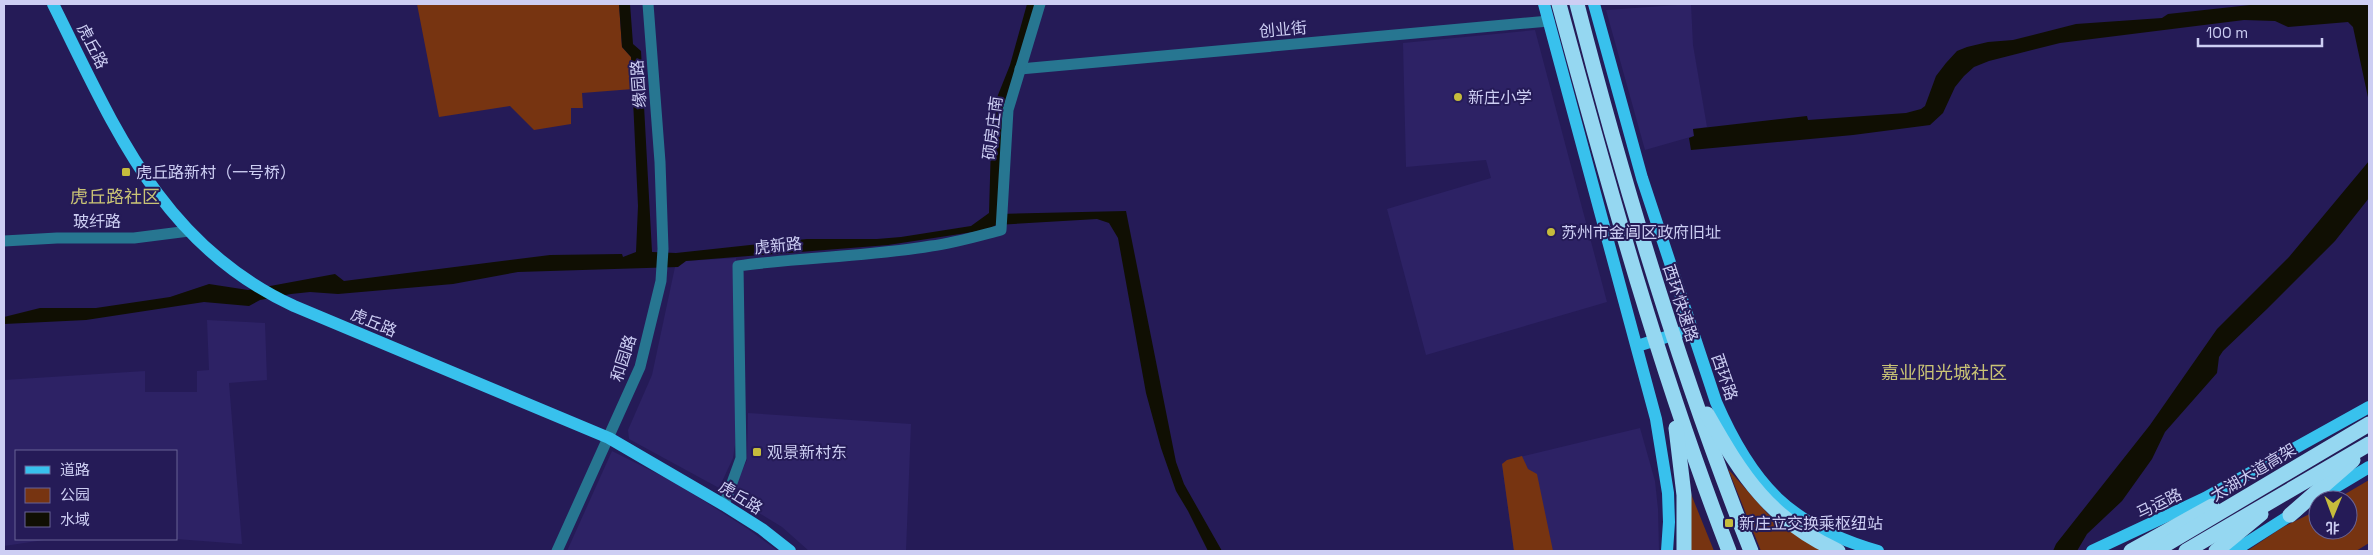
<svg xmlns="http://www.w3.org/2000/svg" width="2373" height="555" viewBox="0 0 2373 555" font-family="'Space Grotesk','Noto Sans SC',sans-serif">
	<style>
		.built { fill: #2d2265 }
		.green { fill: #773411 }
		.water { fill: #100f03 }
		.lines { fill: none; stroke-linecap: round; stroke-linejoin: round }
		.minor { stroke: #277691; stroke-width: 11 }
		.major { stroke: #38c1ed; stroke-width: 12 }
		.highway { stroke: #95d7f1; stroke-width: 15 }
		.poi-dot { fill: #c6bc3c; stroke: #251b57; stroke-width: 2 }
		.labels { text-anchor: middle; stroke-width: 4; stroke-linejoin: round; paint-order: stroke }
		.street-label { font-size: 16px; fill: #cdcef3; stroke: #251b57 }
		.poi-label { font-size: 16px; fill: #cdcef3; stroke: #251b57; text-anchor: start }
		.neighbourhood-label { font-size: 18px; fill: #c9c375; stroke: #251b57 }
	</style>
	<rect width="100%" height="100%" fill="#251b57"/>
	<g class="built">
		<path d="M1691,4l2,41 14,82 -14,2 1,7 -49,14 -39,-140z"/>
		<path d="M1535,30l72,272 -181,53 -39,-146 104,-31 -5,-18 -80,7 -3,-124z"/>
		<path d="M736,258l-1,187 -2,13 -14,30 -90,-49 -1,-9 24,-55 23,-108 11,-6z"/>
		<path d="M207,320l58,3 2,57 -38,3 13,161 -66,-5v-88h-160v88h35l-47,7v-166l141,-9v21h52v-21l12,-1z"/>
		<path d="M748,413l163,11 -5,127h-97l-27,-24 -51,-31 16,-36z"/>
		<path d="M1640,428l15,53 3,28 1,42h-145l-12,-87 5,-4z"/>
		<path d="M612,451l62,31 74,47 30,22h-211z"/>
	</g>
	<g class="green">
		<path d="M417,4h202l3,43 9,10 2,32 -51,4 1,15h-12v16l-37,6 -24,-24 -71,11z"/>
		<path d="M1522,456l6,13 9,5 16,77h-39l-12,-87 5,-4z"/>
		<path d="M1728,469l40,45 56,37h-63z"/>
		<path d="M2369,480v63l-13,8h-109l36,-24 35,-17v20h30v-30h-13z"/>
		<path d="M1687,484l27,67h-28z"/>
	</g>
	<g class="water">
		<path d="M619,4h11l3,40 8,7 11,201 24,1 131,-14h70l24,-2 70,-11 18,-13 3,-103 18,-45 17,-61h10l-34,108 -5,102 128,-3 50,251 8,22 38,67h-14l-20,-40 -12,-20 -15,-43 -15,-55 -28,-155 -9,-15 -12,-4 -101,6 -10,5 -98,15 -202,16 -8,6 -160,5 -65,12 -115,10 -28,-2 -19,2 -31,6 -11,6 -45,-4 -118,18 -82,4v-7l36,-9h56l74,-11 39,-13 39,6 87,-16 9,7 206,-26 72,-1 1,3 13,-5 2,-46 -7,-149 -9,-10z"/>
		<path d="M2259,4h110v98l-16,-75 -5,-5 -60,5 -13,-6 -31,-1 -184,23 -71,18 -15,6 -10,9 -9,11 -12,26 -13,12 -77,10 -162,15 -2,-12 5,-2 -1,-7 114,-13 1,4 98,-7 15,-4 4,-3 11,-30 10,-13 11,-12 10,-4 21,-5 25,-2 63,-16 86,-6 6,-4z"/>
		<path d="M2369,161v37l-34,43 -68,68 -44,42 -4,6 -2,16 -52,59 -13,27 -30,42 -35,33 -10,17h-24l3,-7 94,-119 67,-96 72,-72z"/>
	</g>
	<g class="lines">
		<g class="minor">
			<path d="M1020,69l529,-48"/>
			<path d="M4,241l53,-3h77l55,-7"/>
			<path d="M724,505l17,-47 -3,-192c64,-9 129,-9 193,-20 24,-3 47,-10 70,-16l7,-120 32,-106"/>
			<path d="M557,551l83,-184 21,-86 2,-32 -3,-87 -12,-158"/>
		</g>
		<g class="major">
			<path d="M53,4c61,122 108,241 241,302l315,132 115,67 38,24 28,22"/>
			<path d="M1544,4l112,415 12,74 1,29 -2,29"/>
			<path d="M1594,4l48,174 74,224c36,83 74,124 162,149"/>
			<path d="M1637,346l55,-17"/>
			<path d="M2314,500l55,-33"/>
			<path d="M2092,551l113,-53 164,-91"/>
			<path d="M2234,551l63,-40"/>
		</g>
		<g class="highway">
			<path d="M1559,4c50,184 101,369 170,547"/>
			<path d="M1577,4c48,186 103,369 174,547"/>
			<path d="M1707,414c35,62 63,106 131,137"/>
			<path d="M1676,428l8,67v56"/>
			<path d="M2290,515l63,-55"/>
			<path d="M2131,551l81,-45"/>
			<path d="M2155,551l214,-127"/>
			<path d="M2186,551l183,-107"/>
			<path d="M2216,551l45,-37"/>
		</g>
	</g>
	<g class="poi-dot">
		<circle cx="1458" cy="97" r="5"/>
		<rect x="121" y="167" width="10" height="10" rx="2.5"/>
		<circle cx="1551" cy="232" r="5"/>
		<rect x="752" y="447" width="10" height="10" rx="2.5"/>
		<rect x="1724" y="518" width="10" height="10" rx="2.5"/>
	</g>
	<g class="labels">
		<g class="street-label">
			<text transform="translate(1283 29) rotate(-5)" y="6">创业街</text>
			<text transform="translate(93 46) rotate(63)" y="6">虎丘路</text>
			<text transform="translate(638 84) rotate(-94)" y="6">缘园路</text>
			<text transform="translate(992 128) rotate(-83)" y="6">硕房庄南</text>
			<text x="97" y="227">玻纤路</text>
			<text transform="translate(778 245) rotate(-6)" y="6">虎新路</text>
			<text transform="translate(1681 303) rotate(72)" y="6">西环快速路</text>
			<text transform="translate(374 322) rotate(23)" y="6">虎丘路</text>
			<text transform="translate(623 358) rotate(-72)" y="6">和园路</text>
			<text transform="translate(1725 377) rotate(71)" y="6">西环路</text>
			<text transform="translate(2253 472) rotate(-31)" y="6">太湖大道高架</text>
			<text transform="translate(741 497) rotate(32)" y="6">虎丘路</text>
			<text transform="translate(2159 503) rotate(-26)" y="6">马运路</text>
		</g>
		<g class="poi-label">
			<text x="1468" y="103">新庄小学</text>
			<text x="136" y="178">虎丘路新村（一号桥）</text>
			<text x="1561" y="238">苏州市金阊区政府旧址</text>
			<text x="767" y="458">观景新村东</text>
			<text x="1739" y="529">新庄立交换乘枢纽站</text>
		</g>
		<g class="neighbourhood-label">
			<text x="115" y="203">虎丘路社区</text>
			<text x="1944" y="379">嘉业阳光城社区</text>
		</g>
	</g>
	<rect width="2373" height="555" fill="none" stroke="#cdcef3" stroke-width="10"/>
	<rect x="15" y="450" width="162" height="90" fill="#251b57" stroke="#686395"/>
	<rect x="25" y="466" width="25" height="8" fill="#38c1ed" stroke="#686395"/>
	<text x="60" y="475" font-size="15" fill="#cdcef3">道路</text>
	<rect x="25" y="488" width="25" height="15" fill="#773411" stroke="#686395"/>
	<text x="60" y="500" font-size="15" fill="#cdcef3">公园</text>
	<rect x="25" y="512" width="25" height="15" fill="#100f03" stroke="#686395"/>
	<text x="60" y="525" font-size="15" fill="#cdcef3">水域</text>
	<g transform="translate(2333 515) rotate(181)"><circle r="24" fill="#251b57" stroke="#686395"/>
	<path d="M0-4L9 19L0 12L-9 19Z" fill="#c6bc3c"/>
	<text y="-8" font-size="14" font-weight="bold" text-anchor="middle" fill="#cdcef3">北</text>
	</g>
	<path d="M2198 38v8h124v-8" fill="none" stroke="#cdcef3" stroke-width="2.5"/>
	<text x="2206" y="38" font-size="15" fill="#cdcef3" stroke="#251b57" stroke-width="4" paint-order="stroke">100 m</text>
</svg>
